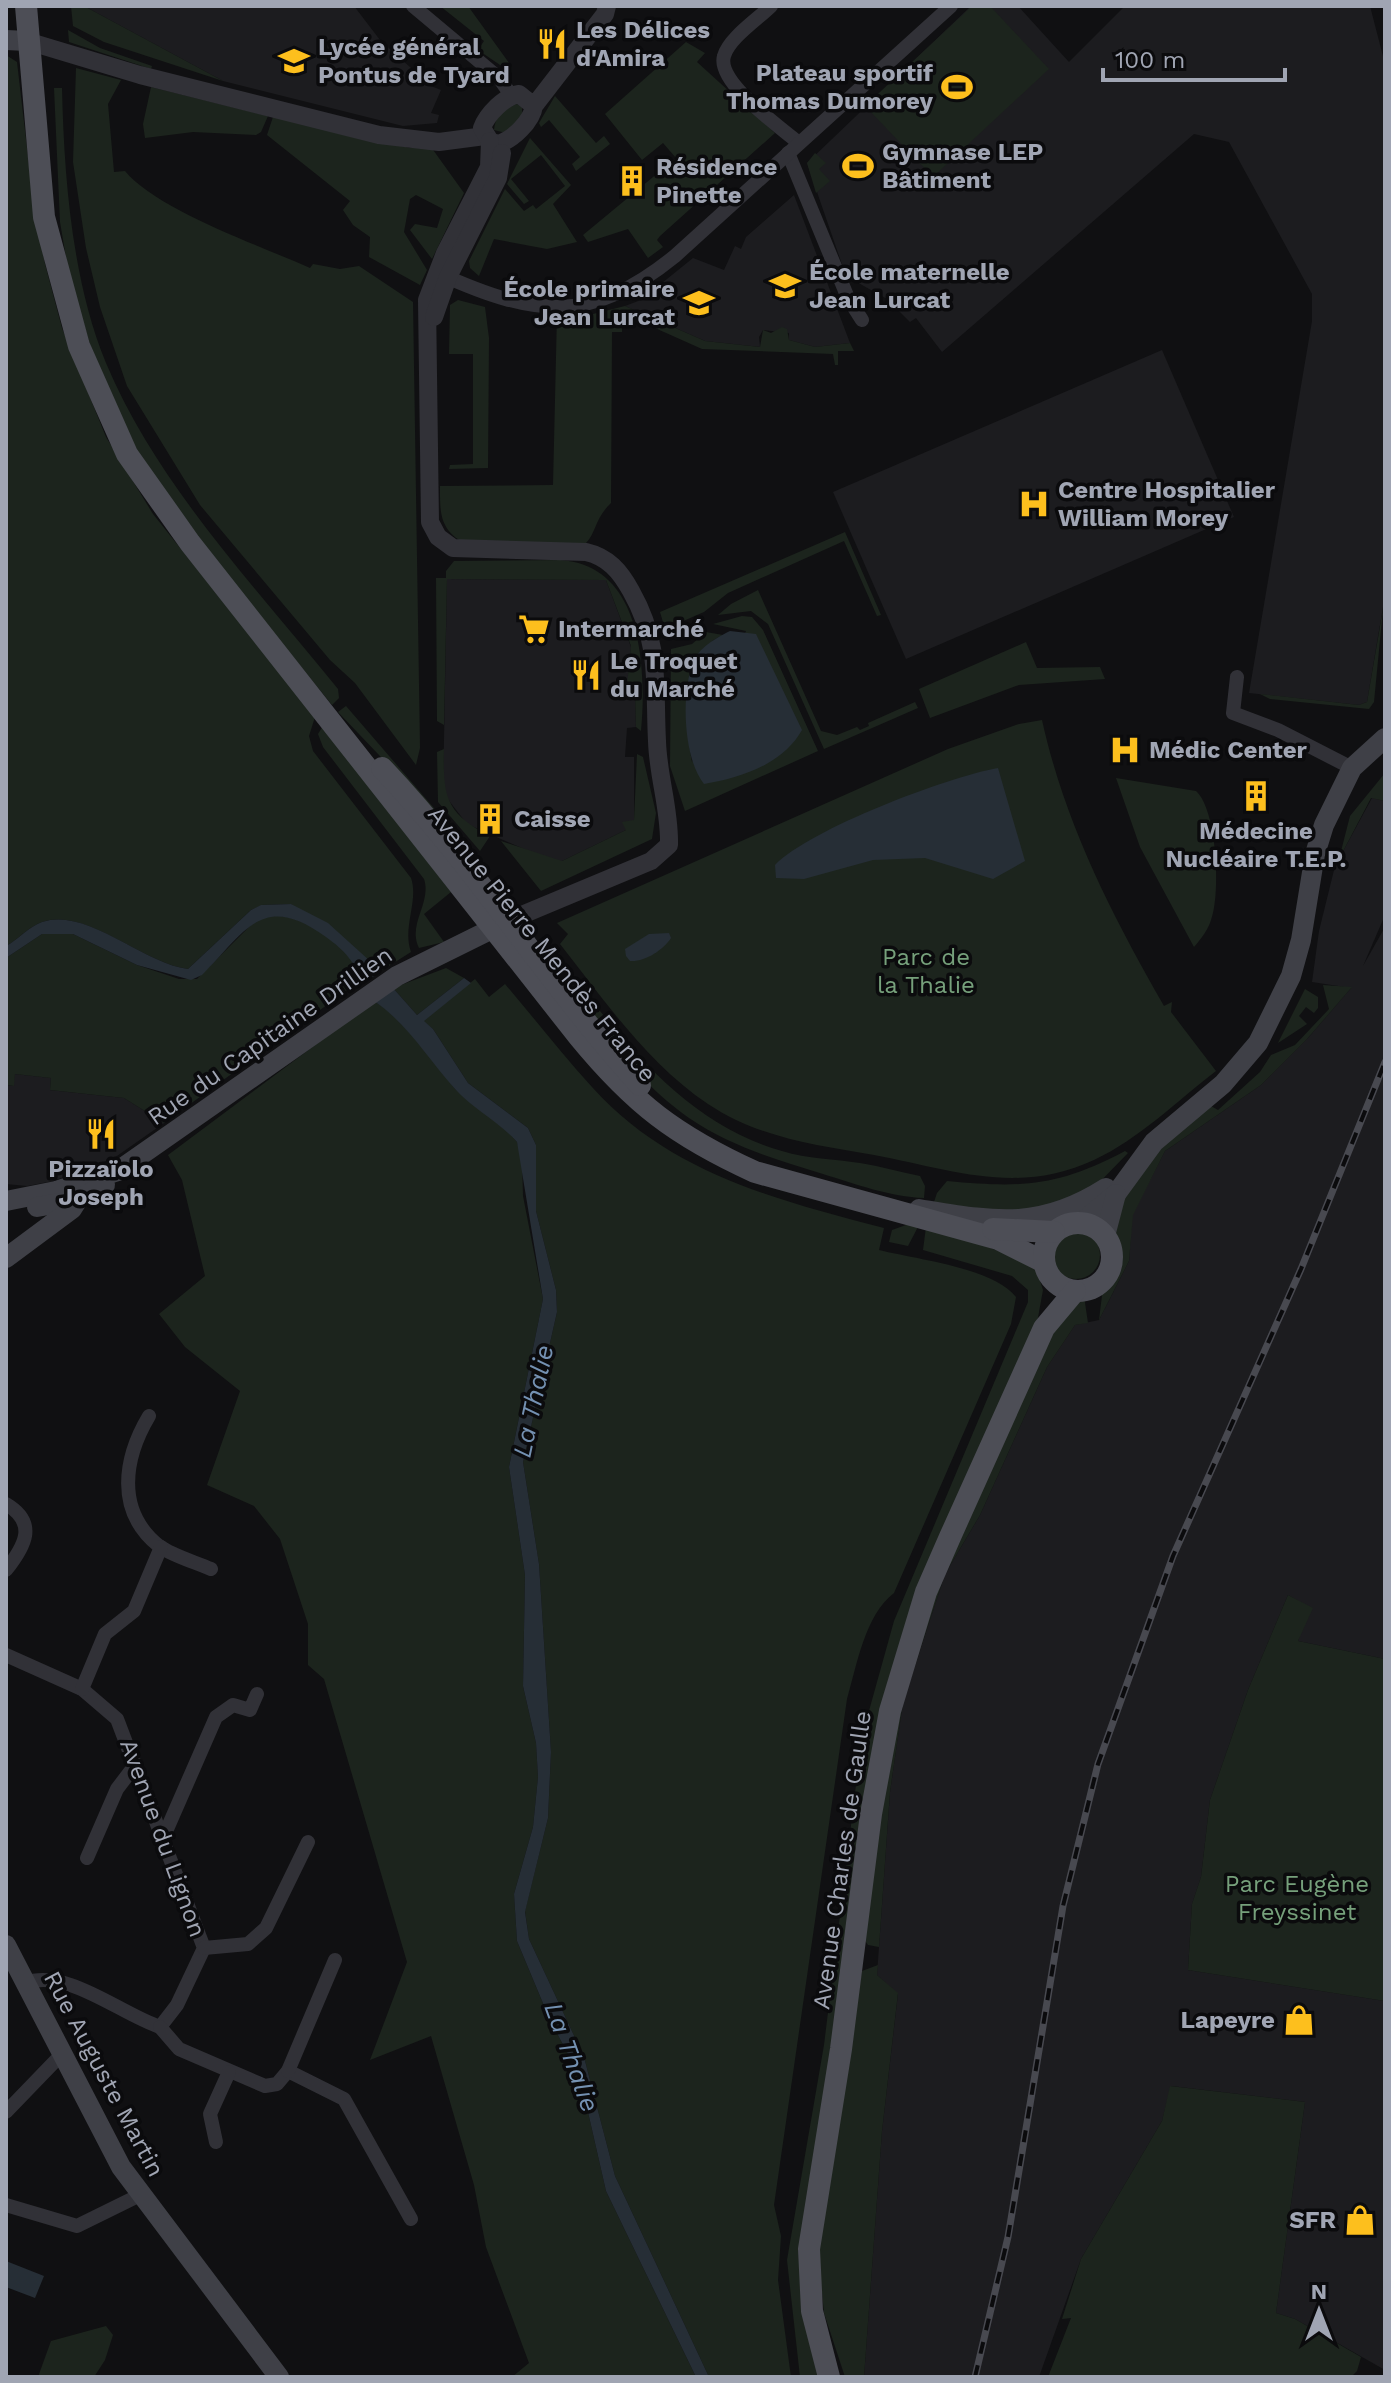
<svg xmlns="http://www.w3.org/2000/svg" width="1391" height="2383" viewBox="0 0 1391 2383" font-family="'Work Sans',sans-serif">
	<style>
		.built { fill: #1c1c1f }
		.green { fill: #1c241d }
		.water { fill: #262e36 }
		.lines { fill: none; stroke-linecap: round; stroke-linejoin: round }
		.minor { stroke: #313137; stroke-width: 14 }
		.tertiary { stroke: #313137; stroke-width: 18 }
		.secondary { stroke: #3f4047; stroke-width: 20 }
		.primary { stroke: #4d4e56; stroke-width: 22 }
		.rail-casing { stroke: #484950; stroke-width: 7 }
		.rail { stroke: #0b0b0d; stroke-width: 4; stroke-dasharray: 12; stroke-linecap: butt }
		.labels { text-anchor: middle; stroke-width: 7; stroke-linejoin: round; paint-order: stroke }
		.poi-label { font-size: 24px; font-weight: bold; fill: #a0a5b3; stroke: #0b0b0d; text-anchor: start }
		.street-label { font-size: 24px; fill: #a0a5b3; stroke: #0b0b0d }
		.park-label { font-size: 24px; fill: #76a07b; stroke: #0b0b0d }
		.water-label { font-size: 26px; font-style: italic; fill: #7491b2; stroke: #0b0b0d }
	</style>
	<rect width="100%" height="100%" fill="#101012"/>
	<g class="built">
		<path d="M84,6h270l26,34 51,46 10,4 -10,23 8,2 -2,8 -34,3 -180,-45z"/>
		<path d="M971,6h47l51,56 56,-56h245l15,58v531l-18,107 -8,3 -110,-12 63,-372v-27l-83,-152 -35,-8 -252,218 -26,-34 -6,4 -23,-23 -41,-23 -39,-113z"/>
		<path d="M794,195l56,148 -35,4 -26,-7v-7l-26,-3 -4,7 1,10 -55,-6 -80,-35 16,-6 52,-42 31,12 11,-24 6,3 5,-12z"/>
		<path d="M1162,350l72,167 -328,142 -73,-167z"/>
		<path d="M447,579l159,1 25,67 -4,48h8l1,32 -9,1 -2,29h9v63l-8,10 -64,31h-11l-84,-37 -24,-31z"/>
		<path d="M1372,798l13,3v114l-22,51 22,-39v732l-87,-18 11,-34 -21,-12 -40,95 -38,110 -9,77 -9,27 -4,66 197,31v369l-90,-51 -19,-6 29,-211 -134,-16 -9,35 -81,138 -42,118h-175l18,-246 16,-137 -21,-19 13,-183 13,-90 42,-128 35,-59 67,-148 28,-42 24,-5 30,-59 3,-46 33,-64 96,-66 46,-46 44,-51 -39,-6 7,-51 16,-65z"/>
		<path d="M15,1074l36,4 -1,12 74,8 40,25 -50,35 -61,23 -26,5 -21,-2v-99l7,1z"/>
	</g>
	<g class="green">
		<path d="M71,6h13l139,75 -119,-39 -31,-16z"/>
		<path d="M440,6h28l44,61v6l-34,-23 6,-9z"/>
		<path d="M972,6h18l59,63 -116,108 -68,-71z"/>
		<path d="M68,30l32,18 52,18 -1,3 -82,-27z"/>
		<path d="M686,42l19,11 -8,9 78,71 -115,103 -3,4 6,7 -15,11 -20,-29 -40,13 -5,-7 93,-77 -13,-15 -21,17 -37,-46z"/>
		<path d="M6,55l11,7 17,146 11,56 17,64 44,109 47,77 162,203 -6,19 4,15 98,127c8,23 -9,49 0,74l-30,19 -90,-67 -29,1 -11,5 -63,59c-46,-6 -102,-62 -146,-47 -14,5 -23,17 -36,24z"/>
		<path d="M76,68l45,12 -13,24 6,68 11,-1c32,39 136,75 185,97l3,-4 27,5 19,-3 54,36 7,446 -4,17 -61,-82 -25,-23 -130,-155 -73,-119 -27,-79 -14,-59 -13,-86z"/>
		<path d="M151,87l117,29 -7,16 -5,3 -63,-3 -48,6 -2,-14z"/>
		<path d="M54,88h8c2,88 10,193 44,275 52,123 149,223 232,326l1,9 -7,7 -137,-169 -64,-94 -38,-87 -25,-86 -8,-47z"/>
		<path d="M555,96l41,47 8,-7 6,8 -34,27 -4,-7 8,-7 -31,-37 -8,7 -2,-4z"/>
		<path d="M517,104l5,3v10l-16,16 -12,-3c1,-14 10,-23 23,-26z"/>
		<path d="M273,117l137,31 21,-1 33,46 -32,66 -22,-29 5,-6 22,4 6,-19 -27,-14 -6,4 -6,33 23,38 -7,15 -51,-28 1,-20 -17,-12 -10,-15 7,-9 -83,-66z"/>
		<path d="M530,138l41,47 -18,19 24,38 -30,7 -53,-10 -15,37 -9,-8 -1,-7 36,-72 19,22 9,-6 3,4 29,-23 -24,-31 -30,24 18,22 -5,3 -17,-20z"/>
		<path d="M815,153l11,10 -7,6 11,12 -14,12 -9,-30z"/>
		<path d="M458,300l27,7 4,31 -1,130 -39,1 1,-4 23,-1v-110h-24l1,-49z"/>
		<path d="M625,306l80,35 55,6 3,-17 8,3 11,-6 5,2 2,11 26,7 35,-4 4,8h-16v14h-3l-2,-11 -131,-5 -56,-25 -24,-1v9h-10l-1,171c-16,15 -15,30 -25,40h-122c-25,-14 -24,-31 -24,-57l113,-1 4,-171 28,2z"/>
		<path d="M845,532l36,83 -4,1 -33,-75 -116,52 -24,19 -39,17 -5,-17z"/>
		<path d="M561,560c81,6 86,107 80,171l-5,-4 -1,-32h-9l5,-49 -25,-66 -159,-1 -3,146 -7,-4 -1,-143h10v-7l8,-10z"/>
		<path d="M758,590l63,141 16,4 20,-8 3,3 9,-4 -1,-3 47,-21 3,6 -94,41 -56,-125 -17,-13 -33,4 13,-11z"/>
		<path d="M1383,609l-9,93 -5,7 -99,-10 -10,-5 99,11 8,-3z"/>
		<path d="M742,616l10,1 11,13 55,121 -133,60 -15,-45 1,-117 21,-5 14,-12 17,3c-47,21 -38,85 -31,127l54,-131 -33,-7z"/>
		<path d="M1026,642l11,26 63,-1 5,12 -86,6 -89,33 -11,-29z"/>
		<path d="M346,706l137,159 -4,4 -40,-51 -101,-106z"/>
		<path d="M1042,720c23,104 70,195 122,286l8,-4 -1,10 45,59c-39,30 -77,68 -122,89 -77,36 -144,9 -220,-5 -59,-10 -115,-17 -166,-51 -60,-40 -104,-104 -148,-160l8,-10 -11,-11 391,-174 71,-25z"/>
		<path d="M323,726l128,166 -27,22 20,28 -25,6c-12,-24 13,-45 5,-69l-101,-132 -5,-13z"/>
		<path d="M444,749c-1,47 1,64 46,87l-10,15 -42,-49 -1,-50z"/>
		<path d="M637,754l6,3 13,56 -4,26 -111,52 -40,-50 61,20 64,-31 -4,-8 12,-2z"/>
		<path d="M1385,773v28l-14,-3 -32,61 11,-43z"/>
		<path d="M1116,778l80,13c21,18 25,104 15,129 -3,10 -10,19 -17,27l-54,-100z"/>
		<path d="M269,915c34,-1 86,31 91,66l-196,142 -40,-25 -74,-8 1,-12 -36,-4 -1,12 -8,-1v-127l36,-24h31l64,31 42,14h18l58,-58z"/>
		<path d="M548,946c66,81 128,175 234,205 26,8 52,8 78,12 20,3 40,9 60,13l5,10 -1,12c-33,-1 -69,-14 -101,-24 -46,-14 -93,-28 -134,-56 -61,-43 -103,-109 -149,-168z"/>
		<path d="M446,968l18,10 -47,37 -24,-27z"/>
		<path d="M475,979l14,18 16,-13c29,34 57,70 87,103 77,86 185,113 292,141l-5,22c36,9 115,18 137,47l-5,27 -117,269c-29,22 -37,72 -47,106l-73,506 7,31 -3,44 13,97h-82l-94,-201 -31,-119 -55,-118 -4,-28 23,-93 3,-66 -12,-188 -16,-102 34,-150 -1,-22 -20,-79v-66l-8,-17 -60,-45 -35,-54 -10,-8z"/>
		<path d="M1323,985l29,2 -45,52 -46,46 -96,66 -32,64 -4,46 -30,59 4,-33 15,-24c0,-12 -6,-27 -3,-38 10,-54 57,-86 96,-119l7,4 42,-38 11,-17 24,-10 34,-36z"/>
		<path d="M1305,989l13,8v11l-4,5 -8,-6 -7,9 8,8 -29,19z"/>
		<path d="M374,1001l14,9 41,43 26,36 47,36 15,17 5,17 1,37 20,103 -34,168 16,108 -2,111 13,57 2,34 -5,50 -19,67 3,47 33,79 30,57 26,114 90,186h-184l17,-14 -43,-116 -12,-62 -43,-149 -61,24 37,-98 -83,-283 -16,-14v-41l-28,-85 -26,-33 -47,-21 33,-94 -55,-44 -26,-33 46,-38 -23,-96 -14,-25z"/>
		<path d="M1125,1151l3,2 -39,40 -72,23 -83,-14 3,-9 10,-12c75,7 110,6 178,-30z"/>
		<path d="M906,1225h13l-11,21 -19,-4 3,-12z"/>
		<path d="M931,1225l104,40 8,25 -6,33 -126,290 -108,696 17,68h-20l-13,-117 37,-215 38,-309 32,-115 134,-319v-12l-16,-14 -89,-26 3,-23z"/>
		<circle cx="1076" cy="1255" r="24"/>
		<path d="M1084,1296l4,27 -13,2 -28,42 -67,148 -35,59 -42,128 -13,90 -11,155 -11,-2 -5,-7 22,-177 36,-137 131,-297 25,-28z"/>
		<path d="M1288,1595l25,13 -15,33 87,18v342l-197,-31 4,-66 9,-27 9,-77 38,-110z"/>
		<path d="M878,1965l-1,10 21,18 -16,138 -18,246h-19l-21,-64 -7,-71 45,-271z"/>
		<path d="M1170,2086l135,16 -29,211 19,6 66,38 -4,14 -6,6h-303l23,-59 -9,1 19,-60 81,-138z"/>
		<path d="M106,2326l7,9 -8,25 -11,17h-56l13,-36z"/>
	</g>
	<g class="water">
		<path d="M730,631l26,3 46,96c-19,34 -61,48 -98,54 -21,-26 -23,-91 -11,-121 5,-15 23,-25 37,-32z"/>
		<path d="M998,768l27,93 -32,18 -68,-21 -52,2 -69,19 -28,-1 -1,-13c35,-36 172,-88 223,-97z"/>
		<path d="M291,904l37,19 53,48 -20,14c-4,-22 -17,-35 -35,-48 -64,-46 -80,-6 -124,38l-11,5 -54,-15 -64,-31h-31l-36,24v-12c13,-7 22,-19 36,-24 45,-15 100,41 146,47l63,-59 10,-5z"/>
		<path d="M669,933l2,5c-8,12 -26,24 -41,23l-4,-5 -1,-7 24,-15z"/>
		<path d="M464,978l7,5 -47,38 9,8 35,54 60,45 8,17v66l20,79 1,22 -34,150 16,102 12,188 -3,66 -23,94 4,27 55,118 31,119 94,201h-13l-90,-186 -26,-114 -30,-57 -33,-79 -3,-47 19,-67 5,-50 -2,-34 -13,-57 2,-111 -16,-108 34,-168 -26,-157c-19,-21 -44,-33 -62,-53 -27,-30 -47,-65 -81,-88l19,-13 24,27z"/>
		<path d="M6,2261l38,15 -9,22 -29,-11z"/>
	</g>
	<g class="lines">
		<g class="minor">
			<path d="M413,6l86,72 12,17"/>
			<path d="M771,6c-13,13 -42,32 -47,50 -8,26 56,71 75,87"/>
			<path d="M788,153l60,145 14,22"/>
			<path d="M440,274c96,43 151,50 235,-18l276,-250"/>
			<path d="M1237,677l-4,36 45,17 74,38"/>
			<path d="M149,1416c-25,42 -34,95 10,130 14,10 36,16 52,23"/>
			<path d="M6,1504c32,19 19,42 0,66"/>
			<path d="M6,1655l76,34 35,30 87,229 -27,57 -17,22c-41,-14 -93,-59 -135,-44"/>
			<path d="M82,1689l23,-55 29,-23 27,-64"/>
			<path d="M164,1836l52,-119 17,-12 17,5 7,-16"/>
			<path d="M87,1858l30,-69 19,-25"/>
			<path d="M204,1948l44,-4 18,-16 42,-86"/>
			<path d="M160,2027l19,22 86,37 12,-2 11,-13 56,28 67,120"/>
			<path d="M288,2071l47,-111"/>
			<path d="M6,2112l55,-57"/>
			<path d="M216,2142l-6,-28 19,-42"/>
			<path d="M6,2205l71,21 63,-31"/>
		</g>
		<g class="tertiary">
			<path d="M27,41l113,34 239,60 60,7 46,-6"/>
			<path d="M534,106l-15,-12c-14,2 -32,20 -37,34l8,13 7,3c15,-3 35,-23 37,-38l71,-92 2,-8"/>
			<path d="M490,141l-1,26 -44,86 -18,47 3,222 8,15 15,11 133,4c22,5 34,19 45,39 30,53 23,92 26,150 1,36 13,68 12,104l-18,16 -141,59"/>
			<path d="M434,317l14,-40 50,-99 4,-25"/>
		</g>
		<g class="secondary">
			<path d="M6,40l21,1"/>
			<path d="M6,1201l50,-10 62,-20 279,-195 109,-54"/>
			<path d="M37,1207l40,-7 28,-15"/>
			<path d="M919,1209c74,12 120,22 187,-21"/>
			<path d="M1081,1223l35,-29 38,-52 69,-58 35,-41 33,-67 10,-36 14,-86 9,-29 28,-57 33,-30"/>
			<path d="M1105,1236l11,-42"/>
			<path d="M6,1258l66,-49 5,-8"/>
			<path d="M6,1945l115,222 158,210"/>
		</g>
		<g class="primary">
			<path d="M26,6l18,211 35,129 48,108 63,89 389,494c55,67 97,99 176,135l243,67 46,23"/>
			<path d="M382,768c94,99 166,216 258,317"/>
			<circle cx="1078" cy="1257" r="34"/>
			<path d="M993,1229l61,3"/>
			<path d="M829,2377l-17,-66 -3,-62 32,-200 30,-235 19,-103 36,-119 24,-55 94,-209 31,-37"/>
		</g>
		<defs>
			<path id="rail" d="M975,2377l33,-140 55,-331 35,-142 75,-208 128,-287 84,-207"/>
		</defs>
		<use href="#rail" class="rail-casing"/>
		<use href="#rail" class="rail"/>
	</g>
	<defs>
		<symbol id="restaurant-bare" viewBox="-9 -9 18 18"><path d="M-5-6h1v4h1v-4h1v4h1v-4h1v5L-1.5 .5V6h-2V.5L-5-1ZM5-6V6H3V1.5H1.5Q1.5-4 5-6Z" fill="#fdbf1d" stroke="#0b0b0d" stroke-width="2.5" paint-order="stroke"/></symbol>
		<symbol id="school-bare" viewBox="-9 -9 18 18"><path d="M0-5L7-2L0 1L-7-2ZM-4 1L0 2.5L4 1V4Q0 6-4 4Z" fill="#fdbf1d" stroke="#0b0b0d" stroke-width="2.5" paint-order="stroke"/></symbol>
		<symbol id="stadium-bare" viewBox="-9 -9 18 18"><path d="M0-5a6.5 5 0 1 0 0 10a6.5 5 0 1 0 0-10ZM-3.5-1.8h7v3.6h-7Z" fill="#fdbf1d" stroke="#0b0b0d" stroke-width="2.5" paint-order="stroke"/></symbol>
		<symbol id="building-bare" viewBox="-9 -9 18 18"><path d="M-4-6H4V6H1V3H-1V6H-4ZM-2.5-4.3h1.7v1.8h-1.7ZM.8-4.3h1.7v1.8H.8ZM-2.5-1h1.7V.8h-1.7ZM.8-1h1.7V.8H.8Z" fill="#fdbf1d" stroke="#0b0b0d" stroke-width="2.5" paint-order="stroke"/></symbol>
		<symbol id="hospital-bare" viewBox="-9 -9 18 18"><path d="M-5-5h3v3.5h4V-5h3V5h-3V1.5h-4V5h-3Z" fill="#fdbf1d" stroke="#0b0b0d" stroke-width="2.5" paint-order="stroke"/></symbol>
		<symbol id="supermarket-bare" viewBox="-9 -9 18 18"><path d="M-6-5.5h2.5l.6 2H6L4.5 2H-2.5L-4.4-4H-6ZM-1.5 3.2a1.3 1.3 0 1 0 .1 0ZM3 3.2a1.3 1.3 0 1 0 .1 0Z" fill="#fdbf1d" stroke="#0b0b0d" stroke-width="2.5" paint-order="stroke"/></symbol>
		<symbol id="shop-bare" viewBox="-9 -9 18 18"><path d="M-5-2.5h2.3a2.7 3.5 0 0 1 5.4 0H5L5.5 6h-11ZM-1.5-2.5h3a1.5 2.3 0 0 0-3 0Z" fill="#fdbf1d" stroke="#0b0b0d" stroke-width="2.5" paint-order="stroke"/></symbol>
	</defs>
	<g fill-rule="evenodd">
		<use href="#restaurant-bare" x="530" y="22" width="44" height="44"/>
		<use href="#school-bare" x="272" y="39" width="44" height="44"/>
		<use href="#stadium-bare" x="935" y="65" width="44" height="44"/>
		<use href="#stadium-bare" x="836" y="144" width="44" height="44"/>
		<use href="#building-bare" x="610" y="159" width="44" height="44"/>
		<use href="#school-bare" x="763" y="264" width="44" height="44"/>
		<use href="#school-bare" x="677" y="281" width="44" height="44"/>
		<use href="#hospital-bare" x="1012" y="482" width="44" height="44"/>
		<use href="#supermarket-bare" x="512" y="607" width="44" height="44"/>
		<use href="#restaurant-bare" x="564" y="653" width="44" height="44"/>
		<use href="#hospital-bare" x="1103" y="728" width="44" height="44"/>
		<use href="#building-bare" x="1234" y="774" width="44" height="44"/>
		<use href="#building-bare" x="468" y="797" width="44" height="44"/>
		<use href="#restaurant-bare" x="79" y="1112" width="44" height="44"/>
		<use href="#shop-bare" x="1277" y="1998" width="44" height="44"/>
		<use href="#shop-bare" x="1338" y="2198" width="44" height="44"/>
	</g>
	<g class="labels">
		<g class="poi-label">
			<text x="576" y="38">Les Délices<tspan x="576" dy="28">d'Amira</tspan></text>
			<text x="318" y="55">Lycée général<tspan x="318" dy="28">Pontus de Tyard</tspan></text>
			<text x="933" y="81" text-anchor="end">Plateau sportif<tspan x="933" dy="28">Thomas Dumorey</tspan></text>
			<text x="882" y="160">Gymnase LEP<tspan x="882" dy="28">Bâtiment</tspan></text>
			<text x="656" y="175">Résidence<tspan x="656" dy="28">Pinette</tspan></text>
			<text x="809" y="280">École maternelle<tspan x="809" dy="28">Jean Lurcat</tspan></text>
			<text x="675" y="297" text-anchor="end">École primaire<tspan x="675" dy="28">Jean Lurcat</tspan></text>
			<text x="1058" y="498">Centre Hospitalier<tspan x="1058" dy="28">William Morey</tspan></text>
			<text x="558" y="637">Intermarché</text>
			<text x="610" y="669">Le Troquet<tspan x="610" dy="28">du Marché</tspan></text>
			<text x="1149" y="758">Médic Center</text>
			<text x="514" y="827">Caisse</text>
			<text x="1256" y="839" text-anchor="middle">Médecine<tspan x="1256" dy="28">Nucléaire T.E.P.</tspan></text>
			<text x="101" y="1177" text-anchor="middle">Pizzaïolo<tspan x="101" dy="28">Joseph</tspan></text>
			<text x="1275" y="2028" text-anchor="end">Lapeyre</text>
			<text x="1336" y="2228" text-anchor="end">SFR</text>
		</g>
		<g class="street-label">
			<text transform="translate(542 944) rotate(51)" y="8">Avenue Pierre Mendès France</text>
			<text transform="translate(270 1036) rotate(-35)" y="8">Rue du Capitaine Drillien</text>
			<text transform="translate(163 1838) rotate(70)" y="8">Avenue du Lignon</text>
			<text transform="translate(842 1860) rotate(-82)" y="8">Avenue Charles de Gaulle</text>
			<text transform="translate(104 2074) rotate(62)" y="8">Rue Auguste Martin</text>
		</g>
		<g class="park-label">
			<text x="926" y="965">Parc de<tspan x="926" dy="28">la Thalie</tspan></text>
			<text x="1297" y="1892">Parc Eugène<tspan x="1297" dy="28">Freyssinet</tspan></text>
		</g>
		<g class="water-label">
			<text transform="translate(533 1401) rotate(-78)" y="9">La Thalie</text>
			<text transform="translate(572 2057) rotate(70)" y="9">La Thalie</text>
		</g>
	</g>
	<rect width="1391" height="2383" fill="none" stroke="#a0a5b3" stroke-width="16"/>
	<g transform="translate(1319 2311)" stroke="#0b0b0d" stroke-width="6" paint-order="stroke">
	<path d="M0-6L14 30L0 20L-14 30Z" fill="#a0a5b3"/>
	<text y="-12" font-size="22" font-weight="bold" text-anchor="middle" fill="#a0a5b3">N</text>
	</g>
	<path d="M1103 68v12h182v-12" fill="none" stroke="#a0a5b3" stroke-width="4"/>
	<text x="1115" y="68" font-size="24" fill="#a0a5b3" stroke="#0b0b0d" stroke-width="6" paint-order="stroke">100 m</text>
</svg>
